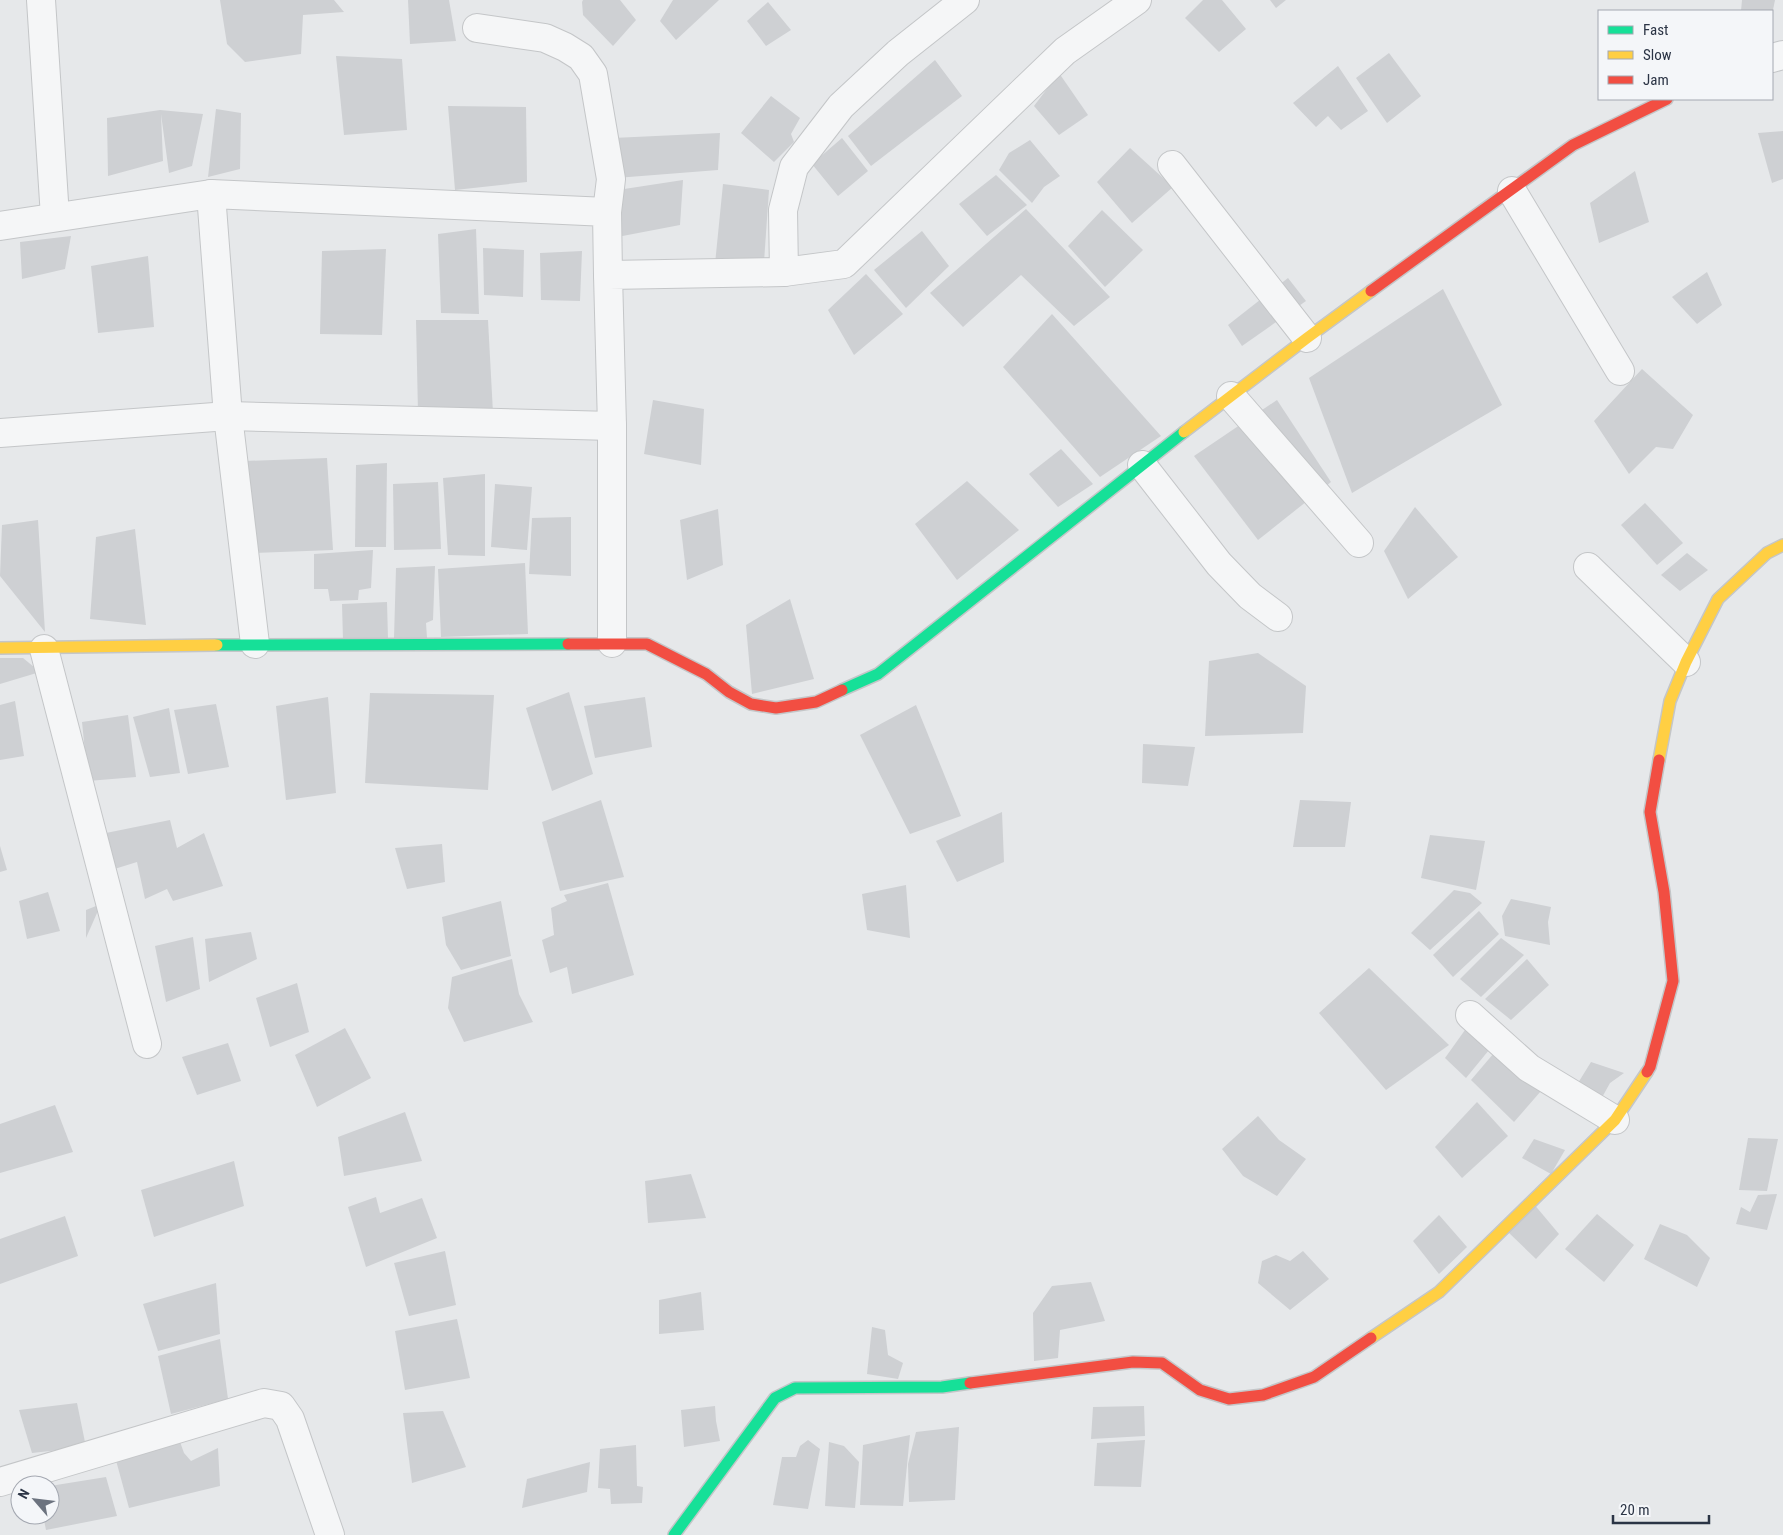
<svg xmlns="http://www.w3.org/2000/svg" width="1783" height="1535" viewBox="0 0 1783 1535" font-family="'Roboto Condensed',sans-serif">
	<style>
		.building { fill: #ced0d3 }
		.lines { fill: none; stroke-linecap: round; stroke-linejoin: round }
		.street-casing { stroke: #c4c6c8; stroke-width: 30 }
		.fast-casing { stroke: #c4c6c8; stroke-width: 14 }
		.slow-casing { stroke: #c4c6c8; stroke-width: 14 }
		.jam-casing { stroke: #c4c6c8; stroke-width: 14 }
		.street { stroke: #f5f6f7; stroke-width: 28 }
		.fast { stroke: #16e098; stroke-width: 11 }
		.slow { stroke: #ffcf43; stroke-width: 11 }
		.jam { stroke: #f24e42; stroke-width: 11 }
	</style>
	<rect width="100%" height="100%" fill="#e6e8ea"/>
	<g class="building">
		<path d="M220,0h114l10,12 -41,3 -2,39 -56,8 -18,-18z"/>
		<path d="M408,0h41l7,41 -46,3z"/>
		<path d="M583,0h37l16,20 -23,26 -30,-31 -1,-13z"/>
		<path d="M673,0h46l-43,40 -16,-19z"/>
		<path d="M1203,0h19l24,29 -27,23 -34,-34z"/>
		<path d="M1270,0h16l-10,8z"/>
		<path d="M1742,0h33l-2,10 -32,1z"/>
		<path d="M768,2l23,28 -25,16 -19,-25z"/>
		<path d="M1389,53l32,43 -34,27 -31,-45z"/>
		<path d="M336,56l66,3 5,71 -63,5z"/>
		<path d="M935,60l27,36 -91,70 -23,-30z"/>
		<path d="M1338,66l30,45 -27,19 -13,-14 -12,11 -23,-24z"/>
		<path d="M1059,73l29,42 -29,20 -25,-29z"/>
		<path d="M771,96l29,22 -9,16 3,8 -20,20 -33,-29z"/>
		<path d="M448,106l78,1 1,75 -72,8z"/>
		<path d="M216,109l25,4 -1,56 -32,8z"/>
		<path d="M160,110l43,4 -11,52 -23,7 -8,-59 2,47 -55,15 -1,-58z"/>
		<path d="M1783,131v48l-11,4 -14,-50z"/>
		<path d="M720,133l-2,37 -102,8 -3,-40z"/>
		<path d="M842,138l26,33 -30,25 -26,-32z"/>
		<path d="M1030,140l30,36 -16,11 -12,16 -33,-33 10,-17z"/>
		<path d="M1130,148l43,39 -41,36 -35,-41z"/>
		<path d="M1635,171l14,51 -50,21 -9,-40z"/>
		<path d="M996,175l31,30 -40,31 -28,-32z"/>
		<path d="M683,180l-3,45 -68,13 -1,-47z"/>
		<path d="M723,184l46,6 -5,72 -49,2z"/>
		<path d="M1026,209l84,88 -36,29 -53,-51 -58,52 -33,-34z"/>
		<path d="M1102,210l41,40 -38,37 -37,-41z"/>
		<path d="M476,229l3,85 -38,-1 -3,-79z"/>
		<path d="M922,231l27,35 -43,42 -32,-38z"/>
		<path d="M71,236l-6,33 -43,10 -2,-37z"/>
		<path d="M483,248l41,2 -1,47 -39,-2z"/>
		<path d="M386,249l-4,86 -62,-1 2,-83z"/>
		<path d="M582,251l-2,50 -39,-1 -1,-47z"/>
		<path d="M148,256l6,71 -56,6 -7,-67z"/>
		<path d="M1707,272l15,33 -25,19 -25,-27z"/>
		<path d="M866,274l37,40 -49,41 -26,-45z"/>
		<path d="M1288,278l18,23 -64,45 -14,-21z"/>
		<path d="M1443,289l59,116 -150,88 -43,-115z"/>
		<path d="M1052,314l109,122 -61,41 -97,-110z"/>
		<path d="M416,320h72l5,93h-75z"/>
		<path d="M1642,369l51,46 -20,34 -17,-2 -27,27 -35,-53z"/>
		<path d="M653,400l51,9 -3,56 -57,-11z"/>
		<path d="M1277,400l54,82 -73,58 -64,-84z"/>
		<path d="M1061,449l32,35 -35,23 -29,-33z"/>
		<path d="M327,458l6,92 -82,3 -6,-92z"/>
		<path d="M387,463l-1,84h-31l1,-82z"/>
		<path d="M485,474v82l-37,-1 -5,-77z"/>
		<path d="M967,481l52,49 -62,50 -42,-56z"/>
		<path d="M438,482l3,67 -47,1 -1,-66z"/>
		<path d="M495,484l37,3 -5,63 -36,-3z"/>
		<path d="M1645,503l38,40 -26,22 -36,-40z"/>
		<path d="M1415,507l43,50 -50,42 -24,-48z"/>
		<path d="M718,509l5,56 -36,15 -7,-60z"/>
		<path d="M571,517v59l-42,-2 3,-56z"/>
		<path d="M38,520l7,112 -45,-56 2,-51z"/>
		<path d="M135,529l11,96 -56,-6 6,-82z"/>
		<path d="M373,550l-2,38 -12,2 -1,10 -28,1 -2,-12h-14v-35z"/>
		<path d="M1687,553l21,17 -28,21 -19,-16z"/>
		<path d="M525,563l3,71 -87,3 -3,-68z"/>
		<path d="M435,566l-2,54 -7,3 1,15h-33l2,-70z"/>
		<path d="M790,599l24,80 -62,15 -6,-69z"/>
		<path d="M387,602l1,37 -45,1 -1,-36z"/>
		<path d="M1258,653l48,33 -3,47 -98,3 4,-75z"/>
		<path d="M0,658h23l17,14 -40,12z"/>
		<path d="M569,692l24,82 -41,17 -26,-83z"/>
		<path d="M370,693l124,2 -6,95 -123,-7z"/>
		<path d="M328,697l8,96 -50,7 -10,-94z"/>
		<path d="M645,697l7,50 -57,11 -11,-52z"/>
		<path d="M15,701l9,55 -24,4v-55z"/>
		<path d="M216,704l13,63 -41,7 -14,-64z"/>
		<path d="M916,705l45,111 -51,18 -50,-99z"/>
		<path d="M169,708l11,65 -30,4 -17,-60z"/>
		<path d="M128,715l8,62 -48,4 -6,-59z"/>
		<path d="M1143,744l52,3 -7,39 -46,-3z"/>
		<path d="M601,800l23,77 -64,14 -18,-69z"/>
		<path d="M1300,800l51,2 -6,45h-52z"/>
		<path d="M1002,812l2,50 -47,20 -21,-41z"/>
		<path d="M170,820l7,28 27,-15 19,53 -50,15 -6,-12 -22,10 -8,-37 -29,9 -2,-38z"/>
		<path d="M1430,835l55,6 -9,49 -55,-12z"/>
		<path d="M442,844l3,38 -38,7 -12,-41z"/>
		<path d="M0,846l7,24 -7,2z"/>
		<path d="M608,883l26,92 -62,19 -5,-27 -17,6 -8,-33 12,-5 -3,-27 16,-7 -3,-6z"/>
		<path d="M906,885l4,53 -43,-8 -5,-36z"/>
		<path d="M1454,890l16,3 12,10 -52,47 -19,-17z"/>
		<path d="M48,892l12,39 -33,8 -8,-38z"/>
		<path d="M1511,899l40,8 -3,15 2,23 -45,-9 -3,-20z"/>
		<path d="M501,901l10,55 -50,14 -15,-25 -4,-28z"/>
		<path d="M101,904l-15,34v-28z"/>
		<path d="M1479,911l20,23 -46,43 -20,-22z"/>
		<path d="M251,932l6,27 -48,23 -4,-43z"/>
		<path d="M193,937l7,52 -34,13 -11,-56z"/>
		<path d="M1501,938l23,17 -43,42 -21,-18z"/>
		<path d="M512,959l7,35 14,28 -69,20 -16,-34 4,-31z"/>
		<path d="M1527,959l22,26 -38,35 -26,-21z"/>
		<path d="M1369,968l80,77 -63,45 -67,-77z"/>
		<path d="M297,983l12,49 -39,15 -14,-49z"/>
		<path d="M345,1028l26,50 -54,29 -22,-52z"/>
		<path d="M1465,1030l24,20 -23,28 -21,-20z"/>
		<path d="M228,1043l13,38 -44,14 -15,-38z"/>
		<path d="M1494,1053l47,38 -27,31 -43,-42z"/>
		<path d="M1591,1062l33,11 -14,10 -10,18 -22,-18z"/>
		<path d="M1477,1102l31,34 -46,42 -27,-31z"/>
		<path d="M55,1105l18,47 -73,21v-49z"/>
		<path d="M405,1112l17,49 -78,15 -6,-39z"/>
		<path d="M1258,1116l21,24 27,19 -29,37 -34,-20 -21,-27z"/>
		<path d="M1748,1138l30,1 -11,52 -28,-1z"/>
		<path d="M1534,1139l31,11 -14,24 -29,-16z"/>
		<path d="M234,1161l10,45 -90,31 -13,-47z"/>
		<path d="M691,1174l15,44 -58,5 -3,-42z"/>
		<path d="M1777,1194l-10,36 -31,-6 5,-17 9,5 8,-17z"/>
		<path d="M376,1197l4,16 42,-15 15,40 -71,29 -18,-60z"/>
		<path d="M1533,1203l26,31 -23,25 -28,-27z"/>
		<path d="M1597,1214l37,31 -30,37 -39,-33z"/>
		<path d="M1439,1215l28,32 -28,27 -26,-33z"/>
		<path d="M65,1216l13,40 -78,28v-45z"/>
		<path d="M1660,1224l27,11 23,23 -13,29 -53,-28z"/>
		<path d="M445,1251l11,54 -47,11 -15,-53z"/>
		<path d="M1303,1251l26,28 -39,31 -32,-27 4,-22 14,-6 14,6z"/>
		<path d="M1091,1282l14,39 -45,9 -2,28 -24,3 -1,-48 19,-27z"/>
		<path d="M216,1283l4,51 -62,17 -15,-47z"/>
		<path d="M701,1292l3,38 -45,4v-34z"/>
		<path d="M457,1319l13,59 -65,12 -10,-59z"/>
		<path d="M872,1327l13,3 3,25 15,8 -5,16 -31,-5z"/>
		<path d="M220,1339l8,60 -57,15 -13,-58z"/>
		<path d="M77,1403l9,44 -54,6 -13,-43z"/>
		<path d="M715,1406l1,15 4,20 -36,6 -3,-37z"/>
		<path d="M1144,1406l1,30 -54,3 2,-32z"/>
		<path d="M443,1411l23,56 -54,16 -9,-70z"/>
		<path d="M959,1427l-4,73 -46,2 -1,-38 8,-32z"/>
		<path d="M910,1435l-7,71 -43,-1 3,-60z"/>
		<path d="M179,1439l5,14 7,8 27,-13 2,38 -91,22 -15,-55z"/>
		<path d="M808,1440l12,9 -12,60 -35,-4 9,-48h14l4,-11z"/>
		<path d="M1145,1440l-4,47 -47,-1 3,-43z"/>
		<path d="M829,1442l15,4 15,16 -4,46 -30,-2z"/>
		<path d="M636,1445l1,41 6,1 -1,16 -31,1 -1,-15 -12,-1 2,-39z"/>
		<path d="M590,1462l-3,30 -65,16 5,-29z"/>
		<path d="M106,1477l11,39 -71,14 -3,-15h7v-29z"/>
	</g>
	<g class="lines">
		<defs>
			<g id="street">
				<path d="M41,0l14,217"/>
				<path d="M477,28l68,10 20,9 16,10 12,17 18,105 -4,33"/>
				<path d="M1772,58l11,-3"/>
				<path d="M1172,165l135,173"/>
				<path d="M1512,191l108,180"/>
				<path d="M0,226l211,-32"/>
				<path d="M784,272l-1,-62 11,-43 47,-61 57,-53 67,-53"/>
				<path d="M1231,396l128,147"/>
				<path d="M0,433l228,-17 384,10"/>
				<path d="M1142,465l77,99 31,32 28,21"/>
				<path d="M1588,567l98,95"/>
				<path d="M612,643v-217l-4,-151 176,-3 60,-8 221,-213 72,-51"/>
				<path d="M255,644l-27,-228 -17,-222 396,18 1,63"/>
				<path d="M44,649l103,395"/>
				<path d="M1470,1015l59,53 86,52"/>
				<path d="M0,1482l264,-79 17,3 9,13 40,116"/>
			</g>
			<g id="fast">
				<path d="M217,645l351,-1"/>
				<path d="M842,690l36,-16 306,-242"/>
				<path d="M674,1535l101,-137 20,-10 147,-1 28,-4"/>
			</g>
			<g id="slow">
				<path d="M1184,432l123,-94 64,-47"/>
				<path d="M0,648l217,-3"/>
				<path d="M1659,760l11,-59 16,-39 32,-63 49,-46 16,-8"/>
				<path d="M1371,1338l68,-46 176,-172 32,-48"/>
			</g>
			<g id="jam">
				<path d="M1371,291l202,-146 94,-46"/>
				<path d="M568,644h79l59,30 23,18 22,12 25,4 40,-6 26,-12"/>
				<path d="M1647,1072l3,-5 23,-86 -9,-89 -14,-80 9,-52"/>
				<path d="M970,1383l163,-21 29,1 38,27 29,9 34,-4 51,-18 57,-39"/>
			</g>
		</defs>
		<use href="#street" class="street-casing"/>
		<use href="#fast" class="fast-casing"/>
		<use href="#slow" class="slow-casing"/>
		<use href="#jam" class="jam-casing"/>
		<use href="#street" class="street"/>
		<use href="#fast" class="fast"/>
		<use href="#slow" class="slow"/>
		<use href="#jam" class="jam"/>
	</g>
	<rect x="1598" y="10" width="175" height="90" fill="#f4f6f9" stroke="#a4a8b1"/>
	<rect x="1608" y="26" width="25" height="8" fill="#16e098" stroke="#a4a8b1"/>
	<text x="1643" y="35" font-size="15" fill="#2b3445">Fast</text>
	<rect x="1608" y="51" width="25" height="8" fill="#ffcf43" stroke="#a4a8b1"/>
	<text x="1643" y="60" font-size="15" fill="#2b3445">Slow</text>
	<rect x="1608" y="76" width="25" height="8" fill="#f24e42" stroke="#a4a8b1"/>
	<text x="1643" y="85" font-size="15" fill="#2b3445">Jam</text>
	<g transform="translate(35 1500) rotate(298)"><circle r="24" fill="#f4f6f9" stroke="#a4a8b1"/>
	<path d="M0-4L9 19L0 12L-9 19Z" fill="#6c737f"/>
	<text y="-8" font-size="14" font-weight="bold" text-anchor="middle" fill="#2b3445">N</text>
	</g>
	<path d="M1613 1515v8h96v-8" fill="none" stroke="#2b3445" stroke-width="2.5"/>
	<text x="1620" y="1515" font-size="15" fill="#2b3445" stroke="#f4f6f9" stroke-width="4" paint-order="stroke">20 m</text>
</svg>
